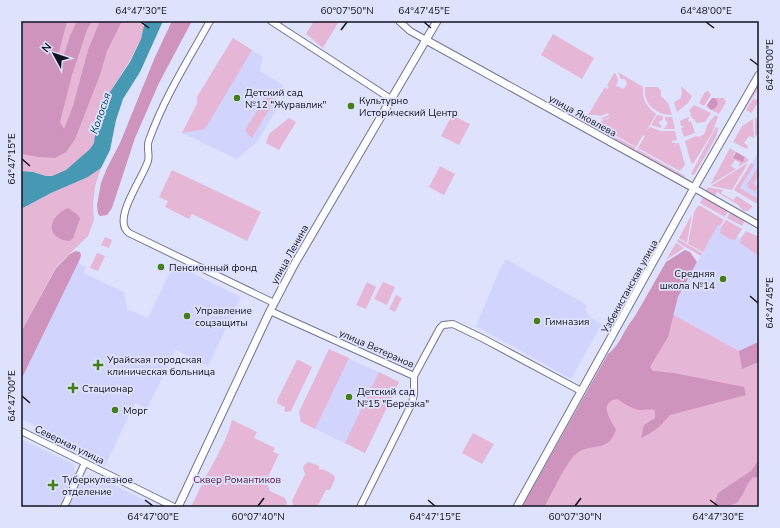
<svg xmlns="http://www.w3.org/2000/svg" width="780" height="528" viewBox="0 0 780 528" font-family="'Nunito Sans',sans-serif">
	<style>
		.built { fill: #d1d5fe }
		.green { fill: #e6b6d6 }
		.forest { fill: #cf94bd }
		.water { fill: #4798b3 }
		.lines { fill: none; stroke-linecap: round; stroke-linejoin: round }
		.minor-casing { stroke: #727492; stroke-width: 8 }
		.major-casing { stroke: #727492; stroke-width: 9 }
		.minor { stroke: #fff; stroke-width: 6 }
		.major { stroke: #fff; stroke-width: 7 }
		.ticks { fill: none; stroke: #12131e; stroke-width: 1.5 }
		.poi-dot { fill: #437e19; stroke: #dfe2fd; stroke-width: 1.5 }
		.labels { text-anchor: middle; stroke-width: 3.5; stroke-linejoin: round; paint-order: stroke }
		.poi-label { font-size: 10px; fill: #12131e; stroke: #dfe2fd; text-anchor: start }
		.street-label { font-size: 10px; fill: #12131e; stroke: #dfe2fd }
		.park-label { font-size: 10px; fill: #591449; stroke: #dfe2fd }
		.water-label { font-size: 11px; font-style: italic; fill: #095064; stroke: #dfe2fd }
		.neatline { fill: none; stroke: #12131e; stroke-width: 1.5 }
		.ticks-label { font-size: 10px; text-anchor: middle; fill: #12131e }
	</style>
	<rect width="100%" height="100%" fill="#dfe2fd"/>
	<g class="built">
		<path d="M233,38l30,19 -3,14 24,15 -8,13 1,10 -20,33 -20,17 -55,-26 15,-29v-7z"/>
		<path d="M759,151v54l-24,-14z"/>
		<path d="M718,225l41,24v93l-20,9 -65,-36 4,-18z"/>
		<path d="M506,259l81,46 -2,5 6,8 11,6 -31,55 -95,-53 23,-55z"/>
		<path d="M78,263l8,4 -3,6 41,19 3,17 21,9 26,-54 67,33 -33,69 -32,-16 -29,59 -12,-6 -30,63 -45,-22 2,-6 -41,-19v-39z"/>
		<path d="M329,349l70,33 -34,71 -64,-31 -2,-10z"/>
		<path d="M21,439l52,25 2,9 -16,34h-38z"/>
		<path d="M93,475l17,8 48,24h-89l14,-31z"/>
	</g>
	<g class="green">
		<path d="M21,21h124l-4,18 -12,23 -23,36 -4,10 -8,35 -4,6 -24,21 -14,6h-6l-13,-4 -12,-1z"/>
		<path d="M314,21h25l-16,27 -17,-14z"/>
		<path d="M553,34l41,24 -12,21 -41,-24z"/>
		<path d="M233,38l19,12 -47,79 -23,4 15,-29v-7z"/>
		<path d="M615,72l3,8 -2,6 8,3 3,-5 -2,-5h-4l-3,-7 25,15c-1,12 3,19 13,27l-9,16 3,-3 11,4h14l2,9 -5,1v2h7l6,22 -5,6 -42,-23 7,-12 -2,-1 -7,12 -37,-21 2,-5 8,-3v-1l-7,3v-2l7,-3 -1,-2 -8,3 -2,-1h-10l17,-28 2,2 2,-1 -2,-3z"/>
		<path d="M759,82v6l-14,21 -1,-1z"/>
		<path d="M681,86l11,10 -4,7 -11,9 -3,-10 7,-4 1,-6z"/>
		<path d="M645,87h12l4,3v6l7,7 4,12c-16,0 -29,-11 -27,-28z"/>
		<path d="M708,91l3,4 -7,11 -5,-3 6,-11z"/>
		<path d="M267,95l8,5 -23,38 -3,-2 -4,-6z"/>
		<path d="M759,97v4l-8,12 -5,-3 7,-11 4,1z"/>
		<path d="M712,98h12l2,4 -7,12 -13,-7z"/>
		<path d="M694,105l17,8 -6,9 -8,1 -7,-8 1,-2 -2,-2z"/>
		<path d="M452,115l18,9 -11,21 -18,-9z"/>
		<path d="M657,115l6,1v3l-4,3 1,3 2,1 -1,2 -10,-3z"/>
		<path d="M715,115l3,2 -6,16 -19,31 -2,-1 -6,-22 11,-5 3,1c8,-3 6,-8 9,-13 2,-3 5,-6 7,-9z"/>
		<path d="M665,117h7l3,12h-11l4,-6 -3,-3z"/>
		<path d="M688,117h1l-1,5 3,-1 4,12 -11,4 -3,-9 3,-1 -1,-1h-2l-1,-5z"/>
		<path d="M289,118l7,4 -17,28 -13,-7 3,-9z"/>
		<path d="M579,118l57,30 -2,2 -51,-28z"/>
		<path d="M755,118h4v15l-4,4z"/>
		<path d="M753,119l1,19 -5,-2 -5,7 4,3 -1,3 -14,-7 9,-16z"/>
		<path d="M716,127l2,1 -2,9 -22,38 -3,-1z"/>
		<path d="M730,148l7,5h-3l-1,5 8,3 4,-2v-2l3,2v2l-10,6 2,-4 -5,-3 -4,6 5,3 -26,16z"/>
		<path d="M637,149l48,27 -1,2 -48,-27z"/>
		<path d="M748,163l-16,27 -21,-4z"/>
		<path d="M751,163l3,2 -14,23 18,11 -2,4 -22,-13z"/>
		<path d="M440,166l15,8 -11,21 -15,-8z"/>
		<path d="M758,167l1,8 -6,9 5,3 -3,5 -6,-4 -2,-4z"/>
		<path d="M101,168l-6,18 -2,18 1,16 -6,16 -32,31 -35,65v-123l30,-16 37,-16z"/>
		<path d="M172,170l89,42 -14,29 -55,-27 -3,5 -24,-12 3,-6 -9,-4z"/>
		<path d="M708,187l15,3 -2,3 12,7 4,-4 15,10v1l-4,4h-4l-7,-7 -20,-12 -2,4 -9,-5z"/>
		<path d="M703,197l25,14 -3,6 -25,-14z"/>
		<path d="M698,206h3l23,14 -4,6 -2,-1 -15,27 -15,-8 6,-32z"/>
		<path d="M730,212l15,9 -3,5 -15,-8z"/>
		<path d="M692,214l-5,29 -8,-5z"/>
		<path d="M726,220l16,9 -7,11 -6,-1 -9,-6 1,-6z"/>
		<path d="M746,231l13,6v19l-19,-13 1,-5z"/>
		<path d="M105,237l7,3 -3,8 -8,-3z"/>
		<path d="M678,239l24,14 -1,3 -24,-14z"/>
		<path d="M676,243l8,5 -18,12z"/>
		<path d="M97,253l8,3 -7,15 -8,-3z"/>
		<path d="M367,282l9,5 -10,22 -10,-4z"/>
		<path d="M383,282l12,5 -8,18 -13,-6z"/>
		<path d="M396,295l6,3 -7,14 -6,-3z"/>
		<path d="M641,307l33,8 65,36 20,-9v165h-237l86,-153c10,-7 13,-18 20,-28 4,-7 9,-12 13,-19z"/>
		<path d="M329,349l20,9 -34,71 -14,-7 -2,-10z"/>
		<path d="M297,360h2l13,7 -21,44 -4,1 -3,-1 1,-4 -7,-3 -1,-4z"/>
		<path d="M379,372l20,10 -34,71 -20,-10z"/>
		<path d="M232,420l25,12 -3,6 21,10 -2,4 6,2 -13,27 4,10 15,7 2,5 -1,4h-95c4,-8 8,-17 12,-25 11,-21 23,-39 29,-62z"/>
		<path d="M473,433l21,11 -12,20 -20,-11z"/>
		<path d="M309,462l10,4v3l6,1 9,5 1,4 -5,11h-4l-9,17h-19l-5,-2 -1,-4 13,-27 -2,-6 2,-4z"/>
	</g>
	<g class="forest">
		<path d="M21,21h46l-10,39 3,7 10,-31 7,-15h15l-5,9 -15,45 -12,47 4,7 9,-23 15,-56 12,-29h22l-15,30 -7,24 -25,64 -9,13 -11,6 -15,-1 -19,-3z"/>
		<path d="M172,21h20l-33,62 -24,55 -23,70 -5,7 -7,1 -2,-2 -1,-9 4,-22 6,-15 13,-25 35,-86z"/>
		<path d="M712,98l4,1 2,5 -3,4 -4,2 -4,-5z"/>
		<path d="M736,152l9,5 -2,5 -10,-4z"/>
		<path d="M68,208l10,7 2,4 -7,19 -3,3c-25,-2 -23,-24 -2,-33z"/>
		<path d="M685,250l5,2 7,10 -19,35 -10,40 -18,30 3,4 21,2 70,14 2,8 -76,20 -11,12 -10,7 -8,4 3,-13 11,-7v-8c-5,-1 -9,0 -14,0 -8,0 -17,-7 -24,-11 -19,4 -7,20 -1,31 -8,24 -27,12 -40,24 -10,8 -24,40 -32,53h-22l86,-153c12,-8 16,-25 26,-36l32,-56z"/>
		<path d="M76,251l4,1 1,3 -1,4 -59,121v-48l35,-64 14,-14z"/>
		<path d="M756,343l3,1v18l-17,7 -3,-18z"/>
		<path d="M759,460v18l-6,-1 -6,8 -3,7 -7,11 -9,3 -14,-1 4,-12 33,-22z"/>
	</g>
	<path class="water" d="M145,21h18l-23,51 -17,27 -7,21 -6,30 -9,18 -13,9 -37,16 -30,16v-38l12,1 13,4h6l14,-6 24,-21 4,-6 3,-23 5,-12 4,-10 24,-36 11,-23z"/>
	<g class="lines">
		<defs>
			<g id="minor">
				<path d="M210,21c-22,39 -46,77 -61,119 -3,7 1,14 -1,21 -5,17 -37,59 -19,72l145,70"/>
				<path d="M271,21l120,78"/>
				<path d="M399,21l11,10 16,9"/>
				<path d="M694,188l65,37"/>
				<path d="M270,311l144,65"/>
				<path d="M21,431l153,76"/>
				<path d="M64,507l21,-44"/>
				<path d="M360,507l52,-104 2,-9v-18l26,-48 3,-3 10,-1 31,15 97,52"/>
			</g>
			<g id="major">
				<path d="M426,40l268,148"/>
				<path d="M178,507l92,-196 24,-46 143,-244"/>
				<path d="M517,507l177,-319 65,-113"/>
			</g>
		</defs>
		<use href="#minor" class="minor-casing"/>
		<use href="#major" class="major-casing"/>
		<use href="#minor" class="minor"/>
		<use href="#major" class="major"/>
	</g>
	<path class="ticks" d="M141,22l8,6M424,22l7,6M706,22l8,6M341,30l6,-8M750,59l8,6M22,159l8,7M750,296l8,7M22,396l8,7M145,500l8,6M428,500l7,6M710,500l8,6M258,506l6,-8M575,506l6,-8"/>
	<g class="poi-dot">
		<circle cx="237" cy="98" r="4"/>
		<circle cx="351" cy="106" r="4"/>
		<circle cx="161" cy="267" r="4"/>
		<circle cx="723" cy="279" r="4"/>
		<circle cx="187" cy="316" r="4"/>
		<circle cx="537" cy="321" r="4"/>
		<path d="M96 359h4v4h4v4h-4v4h-4v-4h-4v-4h4z"/>
		<path d="M71 382h4v4h4v4h-4v4h-4v-4h-4v-4h4z"/>
		<circle cx="349" cy="397" r="4"/>
		<circle cx="115" cy="410" r="4"/>
		<path d="M51 479h4v4h4v4h-4v4h-4v-4h-4v-4h4z"/>
	</g>
	<g class="labels">
		<g class="poi-label">
			<text x="245" y="96">Детский сад<tspan x="245" dy="12">№12 "Журавлик"</tspan></text>
			<text x="359" y="104">Культурно<tspan x="359" dy="12">Исторический Центр</tspan></text>
			<text x="169" y="271">Пенсионный фонд</text>
			<text x="715" y="277" text-anchor="end">Средняя<tspan x="715" dy="12">школа №14</tspan></text>
			<text x="195" y="314">Управление<tspan x="195" dy="12">соцзащиты</tspan></text>
			<text x="545" y="325">Гимназия</text>
			<text x="107" y="363">Урайская городская<tspan x="107" dy="12">клиническая больница</tspan></text>
			<text x="82" y="392">Стационар</text>
			<text x="357" y="395">Детский сад<tspan x="357" dy="12">№15 "Березка"</tspan></text>
			<text x="123" y="414">Морг</text>
			<text x="62" y="483">Туберкулезное<tspan x="62" dy="12">отделение</tspan></text>
		</g>
		<g class="street-label">
			<text transform="translate(583 115) rotate(29)" y="4">улица Яковлева</text>
			<text transform="translate(289 254) rotate(-61)" y="4">улица Ленина</text>
			<text transform="translate(629 286) rotate(-61)" y="4">Узбекистанская улица</text>
			<text transform="translate(377 348) rotate(24)" y="4">улица Ветеранов</text>
			<text transform="translate(70 444) rotate(26)" y="4">Северная улица</text>
		</g>
		<g class="park-label">
			<text x="237" y="483">Сквер Романтиков</text>
		</g>
		<g class="water-label">
			<text transform="translate(100 113) rotate(-71)" y="4">Колосья</text>
		</g>
	</g>
	<rect width="780" height="528" fill="none" stroke="#dfe2fd" stroke-width="44"/>
	<g transform="translate(54 54) rotate(310)" stroke="#dfe2fd" stroke-width="3" paint-order="stroke">
	<path d="M0-3L7 15L0 10L-7 15Z" fill="#12131e"/>
	<text y="-6" font-size="11" font-weight="bold" text-anchor="middle" fill="#12131e">N</text>
	</g>
	<rect x="22" y="22" width="736" height="484" class="neatline"/>
	<g class="ticks-label">
		<text x="141" y="14">64°47'30"E</text>
		<text x="347" y="14">60°07'50"N</text>
		<text x="424" y="14">64°47'45"E</text>
		<text x="706" y="14">64°48'00"E</text>
		<text transform="translate(769 65) rotate(-90)" y="4">64°48'00"E</text>
		<text transform="translate(11 159) rotate(-90)" y="4">64°47'15"E</text>
		<text transform="translate(769 303) rotate(-90)" y="4">64°47'45"E</text>
		<text transform="translate(11 396) rotate(-90)" y="4">64°47'00"E</text>
		<text x="153" y="520">64°47'00"E</text>
		<text x="258" y="520">60°07'40"N</text>
		<text x="435" y="520">64°47'15"E</text>
		<text x="575" y="520">60°07'30"N</text>
		<text x="718" y="520">64°47'30"E</text>
	</g>
</svg>
